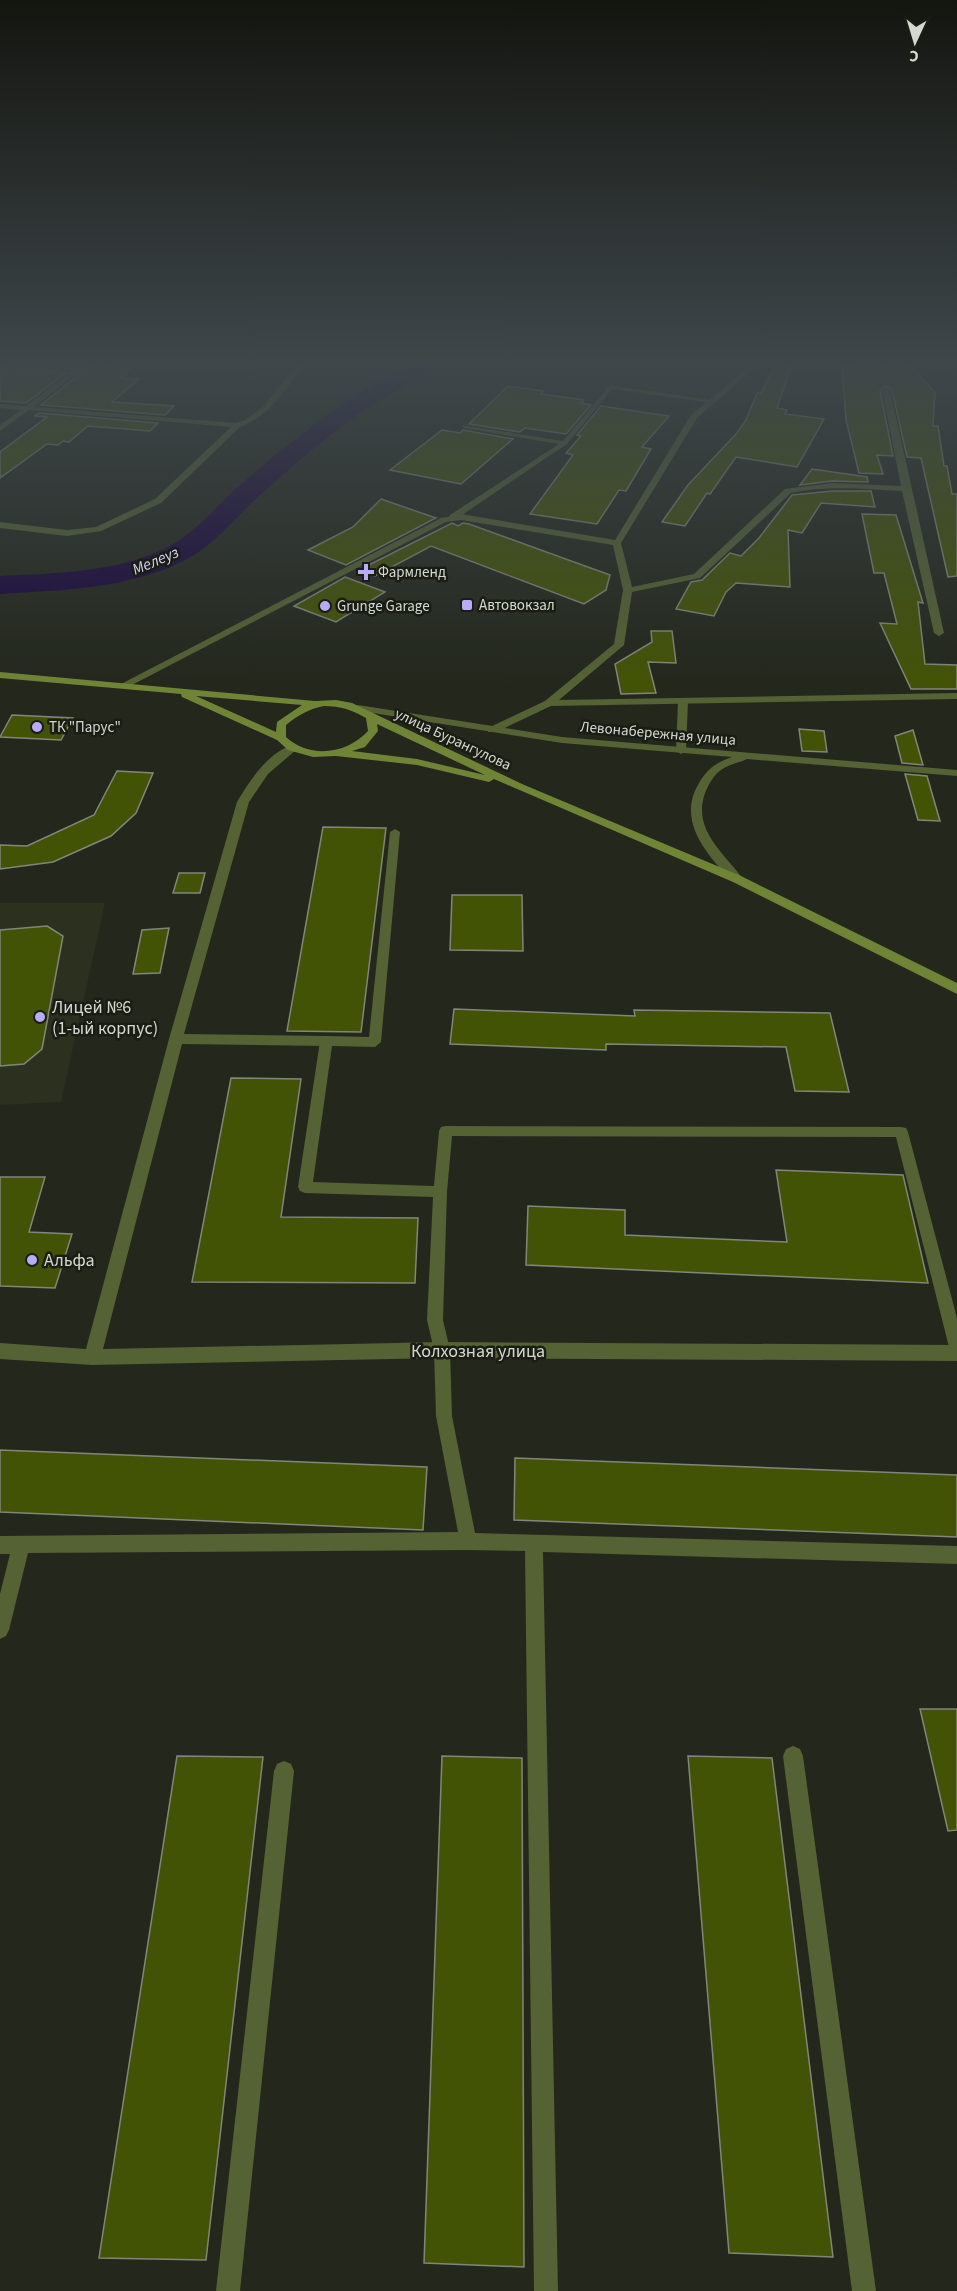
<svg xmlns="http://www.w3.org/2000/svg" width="957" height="2291" viewBox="0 0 957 2291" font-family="'Source Sans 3',sans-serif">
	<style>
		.built { fill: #2b301f }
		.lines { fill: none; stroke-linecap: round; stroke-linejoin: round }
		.river { fill: #1a063d; fill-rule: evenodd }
		.building { fill: #435305; stroke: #82867a; stroke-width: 1.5 }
		.service { fill: #556233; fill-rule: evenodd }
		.minor { fill: #556233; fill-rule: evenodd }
		.tertiary { fill: #556233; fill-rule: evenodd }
		.secondary { fill: #708436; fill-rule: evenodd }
		.poi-dot { fill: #b8abf7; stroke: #1a1d13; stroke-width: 2 }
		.labels { text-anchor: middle; stroke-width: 5; stroke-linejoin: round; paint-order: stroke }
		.far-poi-label { font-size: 15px; fill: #d5d8d1; stroke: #1a1d13; text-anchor: start }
		.far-street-label { font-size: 15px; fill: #d5d8d1; stroke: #1a1d13 }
		.far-water-label { font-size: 16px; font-style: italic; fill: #d4cef3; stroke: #1a1d13 }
		.poi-label { font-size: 18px; fill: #d5d8d1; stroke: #1a1d13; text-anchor: start }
		.street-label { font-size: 18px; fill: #d5d8d1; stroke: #1a1d13 }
	</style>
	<rect width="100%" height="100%" fill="#23271c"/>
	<path class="built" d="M0,903h105l-44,199 -61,3z"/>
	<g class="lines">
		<path class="river" d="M410,364h30l-3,5c-64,28 -126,80 -178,127 -24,21 -43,48 -72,63 -56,30 -125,31 -187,35v-18c56,-3 115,-3 166,-28 29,-14 49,-41 73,-62 49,-43 113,-93 171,-122z"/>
	</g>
	<g class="building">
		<path d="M776,364h16l-15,44 10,2 -2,4 39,5 -27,48 -61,-10 -26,37 -3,-1 -22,33 -23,-4 26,-37 49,-52 9,-13 11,-27h4z"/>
		<path d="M908,364l27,28 -2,34h5l6,40h3l5,28h5v82l-9,1 -27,-119 -14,-1 -15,-67 -7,-4 -5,4 13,66 -16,-1 6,19 -24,-1 -13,-53 -4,-53z"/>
		<path d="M91,365l41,3 -11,10 18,1 -27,23 62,4 -9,9 -124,-10z"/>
		<path d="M0,367l38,2 28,4 -40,30 -26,-2z"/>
		<path d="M508,386l35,5 -2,3 43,6 -3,3 10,2 -25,29 -41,-6 -5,4 -51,-8z"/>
		<path d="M601,406l68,10 -27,31 9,2 -25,42 -7,-1 -22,34 -67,-10 43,-59 -7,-2 15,-17 -4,-1z"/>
		<path d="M39,413l119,10 -8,8 -62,-5 -19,16 -6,-1 -5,4 -11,-1 -47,34v-26l47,-35 -12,-1z"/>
		<path d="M442,430l18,3 3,-3 50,9 -52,45 -71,-14z"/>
		<path d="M812,469l55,8 1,5 -36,-1 -32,4z"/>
		<path d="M833,491h38l4,16 -54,-4 -19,30 -14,-3 2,57 -54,-4 -10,9 -12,24 -38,-7 15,-27 11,-2 28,-27 11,3 18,-18 33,-43z"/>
		<path d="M381,499l55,19 -90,47 -38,-15 45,-23z"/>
		<path d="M862,514l34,1 27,88 -5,-1 7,62 32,1v24h-46l-31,-66 17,1 -13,-51h-10z"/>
		<path d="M452,523l6,3 5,-3 6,1 141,51 -4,15 -22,14 -153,-58 -56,30 -16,-6z"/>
		<path d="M345,577l40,15 -49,30 -42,-16z"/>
		<path d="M651,631h21l4,32 -28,-1 8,31 -35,1 -6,-30 37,-22z"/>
		<path d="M12,715l61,3 -12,22 -61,-3z"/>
		<path d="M799,729l25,2 3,21 -25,-1z"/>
		<path d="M913,730l10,35 -21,-2 -7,-27z"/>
		<path d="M117,771l36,2 -17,40 -25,23 -58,26 -53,7v-24l27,1 67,-31z"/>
		<path d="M905,774l22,2 13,45 -22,-1z"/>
		<path d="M323,827l63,1 -25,204 -74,-1z"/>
		<path d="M179,873h26l-5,20h-27z"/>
		<path d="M452,895h70l1,56 -73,-1z"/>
		<path d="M47,926l16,10 -21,113 -18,15 -24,2v-136z"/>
		<path d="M169,928l-9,45 -27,1 9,-44z"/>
		<path d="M454,1009l181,7 -1,-6 196,3 19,79 -54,-1 -9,-44 -180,-3v6l-156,-6z"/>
		<path d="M231,1078l70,1 -20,138 137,1 -3,65 -223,-1z"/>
		<path d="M776,1170l127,5 25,108 -402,-18 2,-59 97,4v25l162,7z"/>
		<path d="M0,1177h45l-16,55 43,2 -17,54 -55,-2z"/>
		<path d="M0,1450l427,17 -4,63 -423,-18z"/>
		<path d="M515,1458l442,17v62l-443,-17z"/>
		<path d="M920,1709h37v121l-9,1z"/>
		<path d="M177,1756l86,1 -57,503 -107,-2z"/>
		<path d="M442,1756l80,2 2,509 -100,-4z"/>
		<path d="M688,1756l84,2 61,499 -104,-4z"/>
	</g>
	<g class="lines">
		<g class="service">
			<path d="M610,385l106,16 -3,2 -101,-14 -45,55 -111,75h-6v-4l109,-71 -95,-16 -2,-3 101,16z"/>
			<path d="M683,698l5,3 -2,50 -5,3 -5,-3 2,-50z"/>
			<path d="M395,829l5,3 -19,210 -6,5 -43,-1 -19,136 121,4 5,-55 2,-4 5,-1 455,1 5,1 2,4 49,186v36l-5,-2 -3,-5 -53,-210 -444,-1 -5,56 -4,128 7,30 2,66 23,117 482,13v18l-414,-12 15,739h-24l-9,-740 -57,-1 -440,3 -19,77 -3,6 -6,3v-45l10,-40h-10v-18l458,-4 -22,-116 -2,-66 -7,-30 6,-123 -128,-4 -5,-2 -2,-4 22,-146 6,-5 43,1 21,-205z"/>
			<path d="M793,1746l7,3 3,7 73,535h-24l-69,-535 3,-7z"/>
			<path d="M284,1761l7,3 3,7 -54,520h-24l58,-520 3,-7z"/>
		</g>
		<g class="minor">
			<path d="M9,364l68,4 4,-4h8l-55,43 202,16 9,-3 18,-13 35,-43h7c-19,24 -35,52 -65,63l-79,76 -60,28 -34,5 -67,-8v-6l67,8 29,-3 59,-28 76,-72 -202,-17 -29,21v-6l21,-15 -21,-2v-4l26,2 46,-35z"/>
			<path d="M752,364h7l-62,54 -76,125 11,44 62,-13 91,-85 47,-6 69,3 -19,-96 4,-2 4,2 54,243 -5,3 -5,-3 -32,-142c-37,-2 -74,-6 -111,2l-91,85 -68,14 -8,53 -65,55 398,-7v6l-406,7 -55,26h-8v-4l57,-27 69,-57 9,-54 -10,-45 -152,-25 -15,2 -318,165 -9,-2 322,-167 20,-4 154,26 76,-125z"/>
			<path d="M292,745l5,3 -1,2 -28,24 -19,28 -65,232 142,2 7,5 -7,5 -144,-2 -79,305 339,-7 515,3v16l-515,-3 -350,7 -92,-6v-16l86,6 83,-310 68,-237c12,-21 31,-49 55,-57z"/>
		</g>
		<path class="tertiary" d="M358,705l204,32 395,33v6l-210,-17c-8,4 -18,5 -26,11 -8,6 -12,14 -16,23 -13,37 19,60 38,86l-6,4 -4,-1c-26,-27 -57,-61 -34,-99 8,-14 18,-21 33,-26l-170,-14 -208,-33 -1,-2z"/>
		<path class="secondary" d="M0,672l315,29 21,-1 16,3 170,81 219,92 216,107v11l-224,-112 -239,-103 -5,3 -72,-17 -81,-9 -23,1 -25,-7 -11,-10 -95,-43 -1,-3 -181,-16zM196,696l106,9 -25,17 -1,10zM324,706c17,0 28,4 42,12l2,13c-21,23 -58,28 -82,6v-12c12,-10 23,-16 38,-19zM377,724l108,51 -68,-16 -65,-8 13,-4 13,-16z"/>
	</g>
	<linearGradient id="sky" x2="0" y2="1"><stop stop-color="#13150f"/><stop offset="0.53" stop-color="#3f474b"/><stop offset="1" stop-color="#3f474b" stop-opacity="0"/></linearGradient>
	<rect width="957" height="685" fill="url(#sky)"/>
	<g class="poi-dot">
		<path d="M363 563h6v6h6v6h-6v6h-6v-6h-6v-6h6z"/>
		<rect x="461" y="599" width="12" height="12" rx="3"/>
		<circle cx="325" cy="606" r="6"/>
		<circle cx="37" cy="727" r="6"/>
		<circle cx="40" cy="1017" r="6"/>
		<circle cx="32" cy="1260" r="6"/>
	</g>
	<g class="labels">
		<g class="far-poi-label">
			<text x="378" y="577">Фармленд</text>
			<text x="479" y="610">Автовокзал</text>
			<text x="337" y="611">Grunge Garage</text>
			<text x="49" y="732">ТК "Парус"</text>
		</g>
		<g class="far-street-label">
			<text transform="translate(658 733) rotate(5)" y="5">Левонабережная улица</text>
			<text transform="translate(453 739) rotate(25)" y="5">улица Бурангулова</text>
		</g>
		<g class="far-water-label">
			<text transform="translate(155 560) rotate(-23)" y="6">Мелеуз</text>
		</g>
		<g class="poi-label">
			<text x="52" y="1013">Лицей №6<tspan x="52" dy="21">(1-ый корпус)</tspan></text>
			<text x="44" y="1266">Альфа</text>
		</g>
		<g class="street-label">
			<text x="478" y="1357">Колхозная улица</text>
		</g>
	</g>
	<g transform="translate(915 42) rotate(184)" stroke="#1a1d13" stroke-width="4.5" paint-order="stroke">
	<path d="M0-4.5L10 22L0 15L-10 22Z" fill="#d5d8d1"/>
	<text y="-9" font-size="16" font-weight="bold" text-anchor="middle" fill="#d5d8d1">С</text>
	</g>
</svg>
